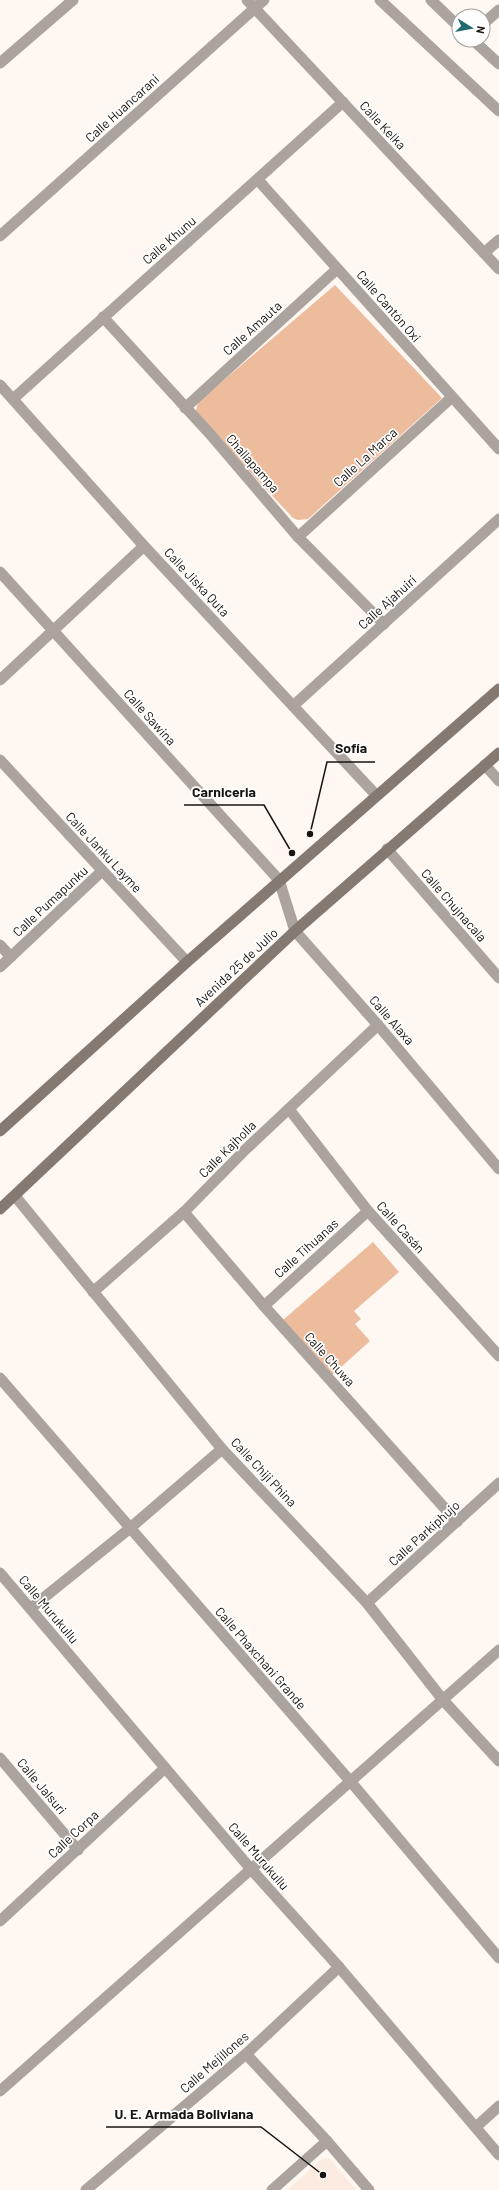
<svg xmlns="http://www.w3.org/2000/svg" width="499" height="2190" viewBox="0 0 499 2190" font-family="Barlow,sans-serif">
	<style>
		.built { fill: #fcebe1 }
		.green { fill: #edbc9d }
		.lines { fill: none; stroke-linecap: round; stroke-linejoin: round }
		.minor { stroke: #aba39e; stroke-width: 11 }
		.tertiary { stroke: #aba39e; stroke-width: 11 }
		.secondary { stroke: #857a72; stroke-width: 11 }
		.labels { text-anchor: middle; stroke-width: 3.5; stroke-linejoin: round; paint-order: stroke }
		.street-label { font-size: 13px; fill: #1a1410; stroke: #fff }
		.leader { fill: none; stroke: #1a1410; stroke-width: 1.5 }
		.callout-dot { fill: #1a1410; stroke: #fff; stroke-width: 1.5 }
		.callout-label { font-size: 14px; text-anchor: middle; font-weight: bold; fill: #1a1410; stroke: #fff; stroke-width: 3.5; stroke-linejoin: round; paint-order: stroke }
	</style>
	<rect width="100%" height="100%" fill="#fff7f2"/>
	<path class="built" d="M323,2158l7,1 26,31h-69z"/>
	<g class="green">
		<path d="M335,285l107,113 -134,121 -10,1 -5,-2 -95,-102 -2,-5 2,-9z"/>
		<path d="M373,1242l26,30 -45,39 7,8 -6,5 15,17 -39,35 -48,-56z"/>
	</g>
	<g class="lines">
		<g class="minor">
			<path d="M247,0l252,269"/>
			<path d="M483,24l16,-14"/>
			<path d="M0,63l73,-63"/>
			<path d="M258,180l241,269"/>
			<path d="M0,236l264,-236"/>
			<path d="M484,253l15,-13"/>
			<path d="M103,317l107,117 88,103 86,87"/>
			<path d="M0,385l144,161 232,249"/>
			<path d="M13,399l330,-297"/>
			<path d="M185,408l152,-139"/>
			<path d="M298,537l153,-139"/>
			<path d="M0,572l279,308 16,51 83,94 121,144"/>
			<path d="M0,680l144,-134"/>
			<path d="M293,706l206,-187"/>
			<path d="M0,760l187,202"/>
			<path d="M485,765l14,16"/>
			<path d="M387,849l112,129"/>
			<path d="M0,945l11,12"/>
			<path d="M0,967l102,-96"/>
			<path d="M289,1109l79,102 131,145"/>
			<path d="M15,1196l207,253 145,154 76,97 56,61"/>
			<path d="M184,1212l80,94 193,216"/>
			<path d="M93,1292l91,-80 62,-63 132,-124"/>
			<path d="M264,1306l104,-95"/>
			<path d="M0,1378l351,404 148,176"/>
			<path d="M0,1573l250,295 89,99 160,188"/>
			<path d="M367,1603l132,-120"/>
			<path d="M31,1608l98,-79 93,-80"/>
			<path d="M0,1758l78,92"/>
			<path d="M0,1921l165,-153"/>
			<path d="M246,2054l81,87 42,49"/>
			<path d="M476,2127l23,-21"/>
			<path d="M86,2190l160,-136 93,-87"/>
			<path d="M272,2190l55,-49"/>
		</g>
		<g class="tertiary">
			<path d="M380,0l119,111"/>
			<path d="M431,0l28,27"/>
			<path d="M473,40l26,24"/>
			<path d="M0,2091l499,-441"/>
		</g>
		<g class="secondary">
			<path d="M0,1131l187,-169 312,-273"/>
			<path d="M0,1209l295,-278 204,-178"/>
		</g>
	</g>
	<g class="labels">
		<g class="street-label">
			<text transform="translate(122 108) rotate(-42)" y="5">Calle Huancarani</text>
			<text transform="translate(383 125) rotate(47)" y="5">Calle Kelka</text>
			<text transform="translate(169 240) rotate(-41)" y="5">Calle Khunu</text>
			<text transform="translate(389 306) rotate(49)" y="5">Calle Cantón Oxi</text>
			<text transform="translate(252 328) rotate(-42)" y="5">Calle Amauta</text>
			<text transform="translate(365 457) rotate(-42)" y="5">Calle La Marca</text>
			<text transform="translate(253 463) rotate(49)" y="5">Challapampa</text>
			<text transform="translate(197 582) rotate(47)" y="5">Calle Jiska Quta</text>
			<text transform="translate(387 602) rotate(-42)" y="5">Calle Ajahuiri</text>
			<text transform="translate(150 717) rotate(48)" y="5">Calle Sawina</text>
			<text transform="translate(104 852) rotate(47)" y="5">Calle Janku Layme</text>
			<text transform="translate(50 901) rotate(-43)" y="5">Calle Pumapunku</text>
			<text transform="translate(454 905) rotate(49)" y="5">Calle Chujnacala</text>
			<text transform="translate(236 967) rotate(-43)" y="5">Avenida 25 de Julio</text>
			<text transform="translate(392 1020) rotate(49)" y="5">Calle Alaxa</text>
			<text transform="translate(227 1149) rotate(-45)" y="5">Calle Kajholla</text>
			<text transform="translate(401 1227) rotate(48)" y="5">Calle Casán</text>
			<text transform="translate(306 1248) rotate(-42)" y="5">Calle Tihuanas</text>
			<text transform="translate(330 1359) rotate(48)" y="5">Calle Chuwa</text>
			<text transform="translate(264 1472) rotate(47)" y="5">Calle Chiji Phina</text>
			<text transform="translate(424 1533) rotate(-42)" y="5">Calle Parkiphujo</text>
			<text transform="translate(49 1609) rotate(50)" y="5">Calle Murukullu</text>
			<text transform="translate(261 1658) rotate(49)" y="5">Calle Phaxchani Grande</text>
			<text transform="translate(42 1786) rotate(50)" y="5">Calle Jalsuri</text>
			<text transform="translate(73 1834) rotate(-43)" y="5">Calle Corpa</text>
			<text transform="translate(259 1856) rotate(49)" y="5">Calle Murukullu</text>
			<text transform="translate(214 2062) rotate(-41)" y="5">Calle Mejillones</text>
		</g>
	</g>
	<path class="leader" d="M310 834L327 762H375M292 853L264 805H184M323 2175L261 2127H106"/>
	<g class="callout-dot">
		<circle cx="310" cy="834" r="4"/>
		<circle cx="292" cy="853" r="4"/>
		<circle cx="323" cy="2175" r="4"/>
	</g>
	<g class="callout-label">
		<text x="351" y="753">Sofía</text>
		<text x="224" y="797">Carniceria</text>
		<text x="184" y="2119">U. E. Armada Boliviana</text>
	</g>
	<g transform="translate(471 28) rotate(101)"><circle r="19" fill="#ffffff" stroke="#a3a19f"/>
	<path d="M0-3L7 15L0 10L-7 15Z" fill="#1f6b71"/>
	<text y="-6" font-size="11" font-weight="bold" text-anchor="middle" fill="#1a1410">N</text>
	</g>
</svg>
